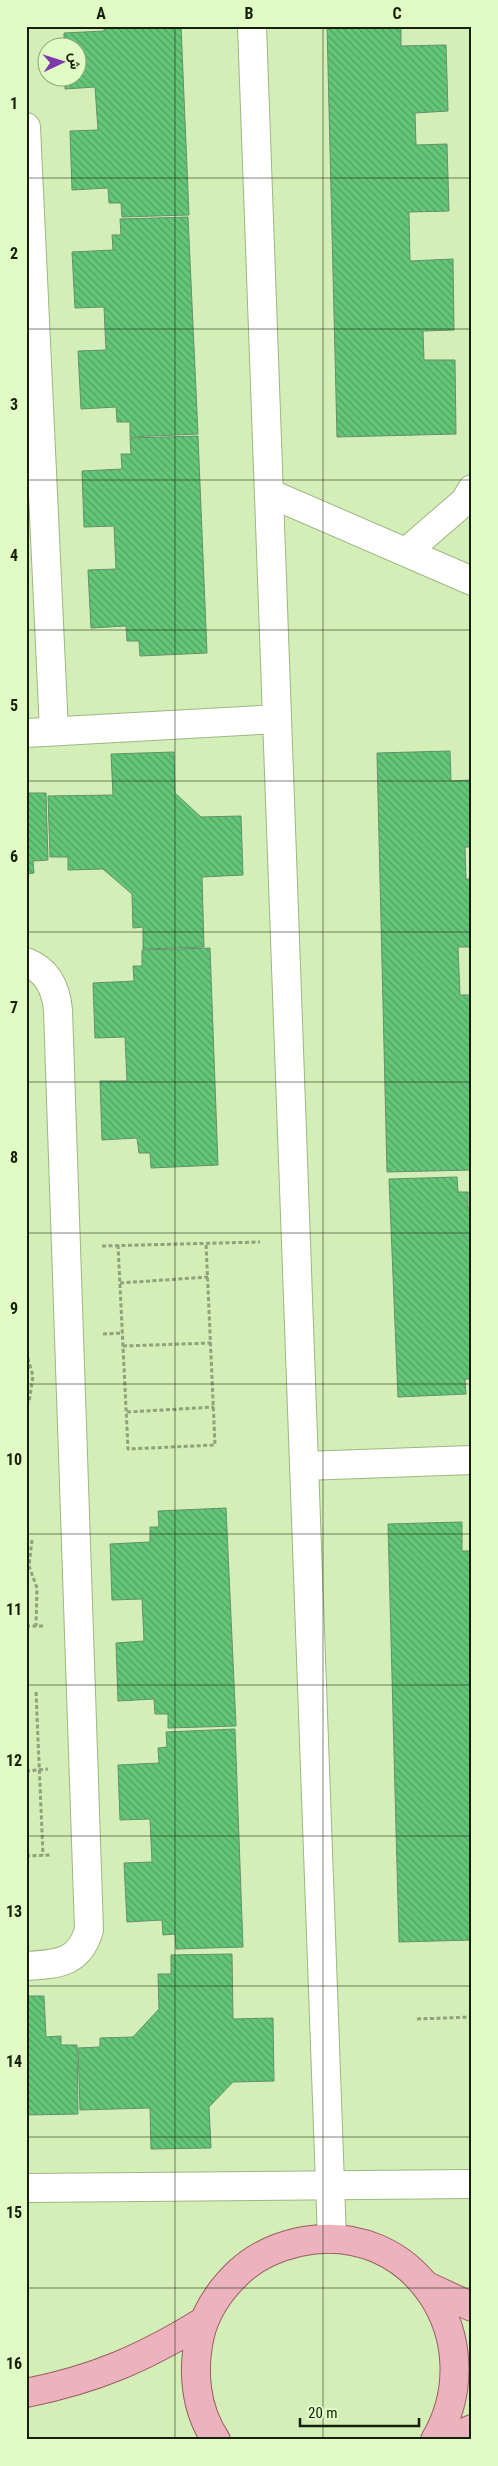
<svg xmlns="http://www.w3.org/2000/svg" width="498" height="2466" viewBox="0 0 498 2466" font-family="'Roboto Condensed',Vazirmatn,sans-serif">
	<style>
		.building { fill: url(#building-back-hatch); stroke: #64916b }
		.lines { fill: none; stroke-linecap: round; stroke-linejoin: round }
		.minor-casing { stroke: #9eb683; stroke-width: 30 }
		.major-casing { stroke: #995e62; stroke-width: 30 }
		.path { stroke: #8fa279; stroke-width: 3; stroke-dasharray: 4 2.5; stroke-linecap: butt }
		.minor { stroke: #fff; stroke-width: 28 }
		.major { stroke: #ecb2bd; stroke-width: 28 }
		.grid { fill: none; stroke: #17200c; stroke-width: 1; stroke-opacity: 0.55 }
		.neatline { fill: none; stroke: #17200c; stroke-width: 2 }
		.grid-label { font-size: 16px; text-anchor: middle; font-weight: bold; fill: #17200c }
	</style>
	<defs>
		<pattern id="building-back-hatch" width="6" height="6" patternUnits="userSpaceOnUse" patternTransform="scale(1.25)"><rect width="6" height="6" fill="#64c678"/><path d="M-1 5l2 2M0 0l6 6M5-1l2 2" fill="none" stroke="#51a061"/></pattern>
	</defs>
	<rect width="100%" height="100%" fill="#d4eeb8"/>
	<g class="building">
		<path d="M104,26h77l8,189 -67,2 -1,-14h-12l-1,-15 -36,2 -2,-59 28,-1 -3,-43 -30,2v-11h13v-30h-14v-15l40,-2z"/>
		<path d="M327,26h74v20l45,-1 2,66 -33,2 1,32 31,-1 2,67 -40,1 1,49 43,-2 1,71 -31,1 1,29h31l1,74 -119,3z"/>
		<path d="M188,217l10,217 -68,3v-15h-13l-1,-15 -35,2 -3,-58 28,-1 -2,-43 -29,1 -3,-56 41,-2 -1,-15h9l-1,-16z"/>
		<path d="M198,436l9,217 -67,3 -1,-15h-12l-1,-15 -35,2 -3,-58 28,-1 -2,-43 -30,1 -2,-56 40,-2 -1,-15h10l-1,-16z"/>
		<path d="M450,751l1,30 21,-1v67h-7l1,32h6v68h-14l2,48h12v175l-85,2 -10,-419z"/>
		<path d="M174,752l1,41 26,24 40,-1 2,59 -41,2 2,70 -61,2v-22l-10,1 -1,-34 -29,-25 -35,1v-13h-18l-2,-61 65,-1 -2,-41z"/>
		<path d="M26,793h20l2,67 -15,1 1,12 -8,1z"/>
		<path d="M210,948l8,217 -67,3 -1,-15h-11l-2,-15 -35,2 -2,-59h27l-2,-44 -30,1 -2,-55 41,-2 -1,-15h9v-16z"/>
		<path d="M457,1177l1,15h10v16l4,-1v172h-7l1,15 -68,3 -9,-218z"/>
		<path d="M226,1508l10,218 -68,2v-14h-13l-1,-15 -36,2 -2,-58 28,-2 -2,-42 -30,1 -2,-56 40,-2v-15h9l-1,-16z"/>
		<path d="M462,1522v29h10v166h-2l2,223 -73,2 -11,-418z"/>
		<path d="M235,1729l8,218 -67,2 -1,-15 -12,1 -1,-15 -35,2 -3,-59 28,-1 -2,-43 -30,1 -2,-55 41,-2 -1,-15 9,-1 -1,-15z"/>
		<path d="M232,1954l1,65 40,-1 1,63 -41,1 -24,25 2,41 -60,1 -1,-41 -70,2 -2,-62 22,-1v-9l33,-1 26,-28 -1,-35h13v-19z"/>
		<path d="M26,1996h18l2,41 15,-1v9h16l1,69 -52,1z"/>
	</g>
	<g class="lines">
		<defs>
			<g id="minor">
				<path d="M252,26l80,2213"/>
				<path d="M26,127l28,604"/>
				<path d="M269,493l203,88"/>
				<path d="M406,552l59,-51 7,-12"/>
				<path d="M26,733l251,-14"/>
				<path d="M26,962c21,8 30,26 32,48l31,920c-10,34 -32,34 -63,36"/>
				<path d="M304,1466l168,-6"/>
				<path d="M26,2188l446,-4"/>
			</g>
			<g id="major">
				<path d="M425,2285l47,22"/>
				<path d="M26,2393c70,-14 118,-35 178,-72"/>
				<path d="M216,2440c-21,-31 -24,-70 -16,-105 6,-25 20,-45 39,-63 17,-16 38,-25 60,-30 115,-25 194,99 136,198"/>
				<path d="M447,2440l25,-11"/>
			</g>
		</defs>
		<use href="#minor" class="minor-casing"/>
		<use href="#major" class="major-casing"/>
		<g class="path">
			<path d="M118,1245l10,204 87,-4 -9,-202"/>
			<path d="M102,1246l158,-4"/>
			<path d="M120,1283l88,-6"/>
			<path d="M103,1334l20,-1"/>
			<path d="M123,1346l88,-3"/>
			<path d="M26,1352l7,24 -4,27"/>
			<path d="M127,1412l87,-5"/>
			<path d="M32,1540l-3,26 8,22 -1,38"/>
			<path d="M26,1626h18"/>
			<path d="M36,1692l7,163"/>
			<path d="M26,1771l22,-2"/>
			<path d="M26,1856l26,-1"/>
			<path d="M417,2019l55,-2"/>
		</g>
		<use href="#minor" class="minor"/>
		<use href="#major" class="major"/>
	</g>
	<path class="grid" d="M175,26v2414M323,26v2414M26,178h446M26,329h446M26,480h446M26,630h446M26,781h446M26,932h446M26,1082h446M26,1233h446M26,1384h446M26,1534h446M26,1685h446M26,1836h446M26,1986h446M26,2137h446M26,2288h446"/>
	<rect width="498" height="2466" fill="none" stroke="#e1fbc5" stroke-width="55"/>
	<g transform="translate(62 62) rotate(86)"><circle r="24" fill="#e1fbc5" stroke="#90a37b"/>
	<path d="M0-4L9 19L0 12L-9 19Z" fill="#7e39ad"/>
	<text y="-8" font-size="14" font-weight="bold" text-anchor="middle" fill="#17200c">ش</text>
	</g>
	<path d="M300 2418v8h119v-8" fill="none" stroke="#17200c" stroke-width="2.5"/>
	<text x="308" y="2418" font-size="15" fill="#17200c" stroke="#e1fbc5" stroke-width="4" paint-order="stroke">20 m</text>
	<rect x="28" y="28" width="442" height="2410" class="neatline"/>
	<g class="grid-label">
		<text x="101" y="19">A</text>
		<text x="249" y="19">B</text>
		<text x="397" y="19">C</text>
		<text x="14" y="109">1</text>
		<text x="14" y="259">2</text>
		<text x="14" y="410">3</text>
		<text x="14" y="561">4</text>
		<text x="14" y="711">5</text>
		<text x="14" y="862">6</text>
		<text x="14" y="1013">7</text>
		<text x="14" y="1163">8</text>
		<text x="14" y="1314">9</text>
		<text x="14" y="1465">10</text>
		<text x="14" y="1615">11</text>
		<text x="14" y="1766">12</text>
		<text x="14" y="1917">13</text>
		<text x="14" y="2067">14</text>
		<text x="14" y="2218">15</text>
		<text x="14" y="2369">16</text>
	</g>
</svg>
